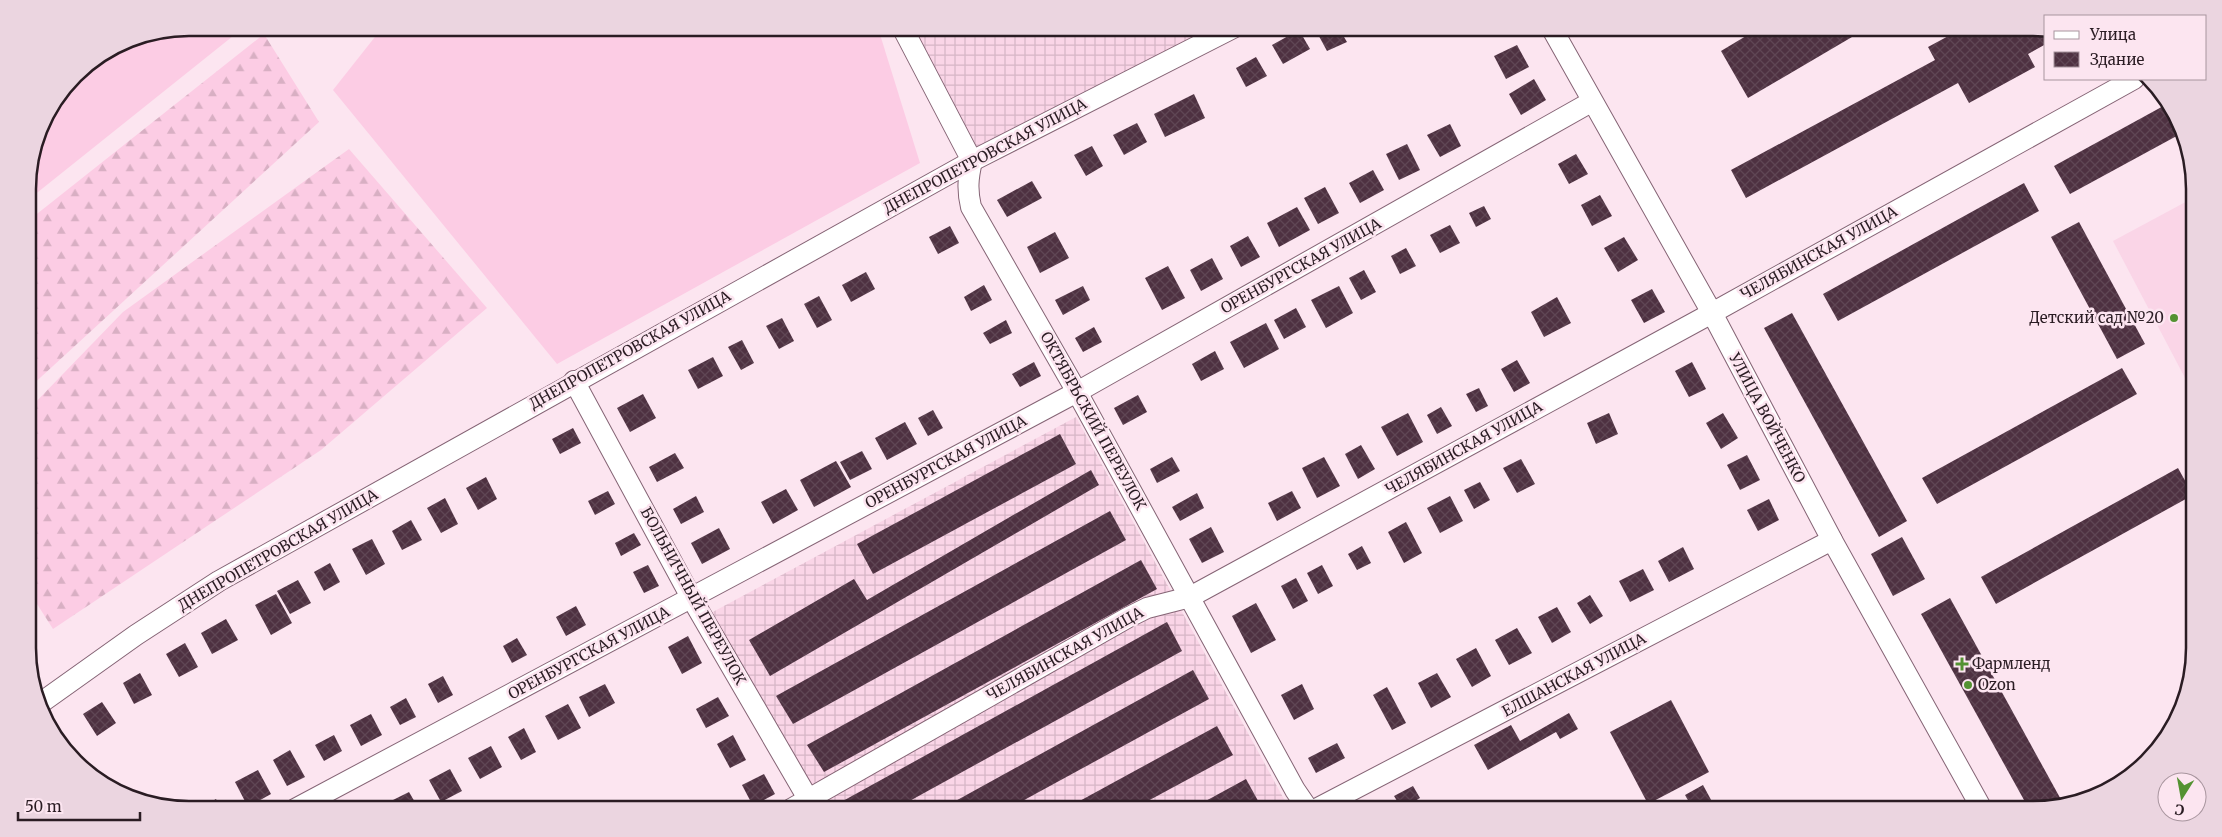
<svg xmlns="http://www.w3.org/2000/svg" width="2222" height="837" viewBox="0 0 2222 837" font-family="Merriweather,serif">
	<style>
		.built { fill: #fad5e7 }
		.industrial { fill: url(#industrial-grid) }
		.forest { fill: url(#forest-firs) }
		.garden { fill: #fccce4 }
		.building { fill: url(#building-cross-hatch) }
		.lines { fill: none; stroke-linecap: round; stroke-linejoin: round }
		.minor-casing { stroke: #856475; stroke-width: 22 }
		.minor { stroke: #fff; stroke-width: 20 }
		.poi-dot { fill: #549232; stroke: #fce5f0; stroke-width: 2 }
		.labels { text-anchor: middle; stroke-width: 5; stroke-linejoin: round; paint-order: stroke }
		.street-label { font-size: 15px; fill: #2a1c23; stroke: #fce5f0 }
		.poi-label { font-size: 15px; fill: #2a1c23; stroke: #fce5f0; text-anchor: start }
		.rim { fill: none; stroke: #2a1c23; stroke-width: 2.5 }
	</style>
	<defs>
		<pattern id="industrial-grid" width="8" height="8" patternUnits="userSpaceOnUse" patternTransform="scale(1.25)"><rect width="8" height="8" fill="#fad5e7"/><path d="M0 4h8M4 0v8" fill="none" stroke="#d6b6c6"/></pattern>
		<pattern id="forest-firs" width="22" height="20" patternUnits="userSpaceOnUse" patternTransform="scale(1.25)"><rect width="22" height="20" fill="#fccce4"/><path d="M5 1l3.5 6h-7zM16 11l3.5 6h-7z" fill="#d8afc3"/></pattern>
		<pattern id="building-cross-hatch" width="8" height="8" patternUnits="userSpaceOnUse" patternTransform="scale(1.25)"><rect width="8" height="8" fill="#4e3141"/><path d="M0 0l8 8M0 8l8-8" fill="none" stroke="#5f4654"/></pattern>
	</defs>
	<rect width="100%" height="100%" fill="#fce5f0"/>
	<path class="built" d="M2193,198l1,197 -81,-154z"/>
	<g class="industrial">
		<path d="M912,28h298l-233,124z"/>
		<path d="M1076,417l209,384 -15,8h-448l-113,-195z"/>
	</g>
	<g class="forest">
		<path d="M264,34l55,88 -290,266 -1,-167z"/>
		<path d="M349,149l138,159 -166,142 -268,179 -23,-36 -1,-184 94,-97z"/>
	</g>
	<g class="garden">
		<path d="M189,28h54l-215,172v-22l16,-61 38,-49 46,-28z"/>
		<path d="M382,28h496l42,135 -363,201 -224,-274z"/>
	</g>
	<g class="building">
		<path d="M1314,27h24l9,15 -20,9z"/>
		<path d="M1761,27h108l-121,71 -27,-47z"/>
		<path d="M1965,27h68l13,3v14l-18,10 7,13 -66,36 -11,-20 -212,115 -15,-28 204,-110 -7,-13z"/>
		<path d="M1299,30l11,19 -27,15 -11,-19z"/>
		<path d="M1517,45l12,22 -23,12 -12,-23z"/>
		<path d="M1256,57l11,19 -21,11 -10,-19z"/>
		<path d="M1534,79l12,21 -25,15 -12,-21z"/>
		<path d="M1194,94l11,24 -40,19 -11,-23z"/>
		<path d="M2167,104l17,28 -114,62 -16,-28z"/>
		<path d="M1137,123l10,19 -23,13 -11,-20z"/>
		<path d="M1450,124l11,22 -21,11 -13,-22z"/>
		<path d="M1407,144l13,26 -21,10 -13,-26z"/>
		<path d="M1092,146l11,20 -17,10 -12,-21z"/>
		<path d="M1576,154l12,20 -19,10 -11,-20z"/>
		<path d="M1373,170l11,20 -24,13 -11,-20z"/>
		<path d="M1032,181l10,17 -35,19 -10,-17z"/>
		<path d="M2024,183l15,28 -201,110 -15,-27z"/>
		<path d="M1325,187l14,26 -21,11 -14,-26z"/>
		<path d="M1600,195l12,21 -20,10 -11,-21z"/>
		<path d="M1484,206l7,13 -15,8 -7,-14z"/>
		<path d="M1297,207l13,23 -31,17 -12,-24z"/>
		<path d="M2079,222l66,122 -28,15 -66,-122z"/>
		<path d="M1450,225l10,18 -20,10 -10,-18z"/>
		<path d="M950,226l9,17 -21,11 -9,-17z"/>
		<path d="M1055,232l14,26 -29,15 -13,-26z"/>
		<path d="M1248,236l12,21 -19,10 -11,-21z"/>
		<path d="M1624,237l14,23 -20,12 -14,-24z"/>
		<path d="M1406,248l10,18 -16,8 -9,-18z"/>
		<path d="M1212,258l11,21 -22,12 -11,-21z"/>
		<path d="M1168,266l17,32 -23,12 -17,-32z"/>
		<path d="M1364,270l12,22 -15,8 -12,-22z"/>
		<path d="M866,272l9,17 -24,13 -9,-17z"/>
		<path d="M984,285l8,15 -21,11 -7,-14z"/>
		<path d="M1083,286l7,14 -27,15 -8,-15z"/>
		<path d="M1339,286l14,27 -27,15 -15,-28z"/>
		<path d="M1652,289l13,23 -21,11 -13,-23z"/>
		<path d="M819,296l13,24 -15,8 -13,-24z"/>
		<path d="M1557,297l14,26 -27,14 -13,-25z"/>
		<path d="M1296,308l10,19 -22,12 -10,-19z"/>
		<path d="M1792,313l115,208 -28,16 -115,-209z"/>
		<path d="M782,318l12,23 -15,8 -13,-23z"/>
		<path d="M1006,320l6,13 -22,11 -7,-11z"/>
		<path d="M1266,323l13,26 -35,19 -14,-26z"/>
		<path d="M1094,327l8,15 -19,10 -8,-14z"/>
		<path d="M742,340l12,23 -13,7 -13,-23z"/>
		<path d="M1215,351l9,18 -23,12 -9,-17z"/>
		<path d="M713,357l10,19 -25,13 -10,-19z"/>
		<path d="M1517,360l13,23 -16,9 -13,-23z"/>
		<path d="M1034,362l7,14 -21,11 -8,-13z"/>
		<path d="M1692,362l14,27 -17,8 -14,-26z"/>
		<path d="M2122,368l15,26 -200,110 -15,-26z"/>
		<path d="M1479,388l9,18 -12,6 -10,-18z"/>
		<path d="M643,394l13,24 -26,14 -13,-24z"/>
		<path d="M1138,395l9,17 -24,13 -9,-17z"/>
		<path d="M1441,407l11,19 -15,8 -10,-19z"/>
		<path d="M933,410l10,18 -15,8 -10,-18z"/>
		<path d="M1408,413l15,29 -26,14 -16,-29z"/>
		<path d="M1609,413l9,21 -22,10 -9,-21z"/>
		<path d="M1723,413l15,25 -17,11 -15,-26z"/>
		<path d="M905,422l12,22 -30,16 -12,-22z"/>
		<path d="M573,428l8,15 -21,11 -8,-15z"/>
		<path d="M1060,434l16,30 -203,110 -16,-30z"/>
		<path d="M1361,445l14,24 -17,10 -13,-25z"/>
		<path d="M862,451l10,18 -22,11 -10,-18z"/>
		<path d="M675,453l9,15 -27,14 -8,-15z"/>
		<path d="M1747,455l13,25 -20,10 -13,-25z"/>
		<path d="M1172,457l8,14 -23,12 -7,-14z"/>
		<path d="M1324,457l16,29 -23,12 -15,-30z"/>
		<path d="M1521,459l14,25 -18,9 -14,-25z"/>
		<path d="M836,461l15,26 -37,20 -14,-27z"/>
		<path d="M2178,468l15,27 -197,109 -15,-27z"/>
		<path d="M1091,470l8,15 -329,191 -21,-36 105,-61 13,21z"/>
		<path d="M486,477l11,22 -19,11 -12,-22z"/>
		<path d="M1480,482l10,18 -16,9 -10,-19z"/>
		<path d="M786,489l12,21 -25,14 -12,-22z"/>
		<path d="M608,491l7,13 -20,11 -7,-14z"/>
		<path d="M1292,491l9,17 -24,13 -9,-18z"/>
		<path d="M1197,493l7,15 -24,13 -8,-14z"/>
		<path d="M696,496l8,16 -23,12 -8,-15z"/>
		<path d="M1450,496l13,25 -23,12 -13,-25z"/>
		<path d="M445,498l13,26 -17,9 -14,-25z"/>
		<path d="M1769,499l10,21 -21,11 -11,-21z"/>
		<path d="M1110,511l16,29 -333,184 -17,-28z"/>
		<path d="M411,520l11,20 -20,10 -10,-19z"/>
		<path d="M1406,522l16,31 -18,10 -16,-31z"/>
		<path d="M1211,527l13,25 -22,11 -13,-24z"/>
		<path d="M719,528l11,21 -28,15 -11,-21z"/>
		<path d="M634,533l7,12 -20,11 -6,-13z"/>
		<path d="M1902,537l23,42 -32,17 -22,-42z"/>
		<path d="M372,539l13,25 -19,11 -14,-26z"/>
		<path d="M1362,546l9,17 -14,7 -9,-16z"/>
		<path d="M1683,547l11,22 -25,13 -11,-21z"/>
		<path d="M1141,560l16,29 -333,183 -17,-27z"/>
		<path d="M330,563l10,19 -16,9 -10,-19z"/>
		<path d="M648,565l11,21 -15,7 -11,-21z"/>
		<path d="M1322,565l11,21 -15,8 -11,-21z"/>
		<path d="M1643,569l11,21 -24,12 -11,-21z"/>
		<path d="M1296,578l12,23 -15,8 -12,-23z"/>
		<path d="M298,580l13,23 -21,11 -13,-23z"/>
		<path d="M276,594l16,29 -21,12 -16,-30z"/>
		<path d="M1590,595l13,21 -13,8 -13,-21z"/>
		<path d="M1950,598l114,207 -21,4h-14l-108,-195z"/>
		<path d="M1256,603l20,37 -25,13 -19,-37z"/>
		<path d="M576,606l10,19 -20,11 -10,-19z"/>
		<path d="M1557,607l14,25 -19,11 -14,-26z"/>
		<path d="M226,619l12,21 -26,14 -11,-21z"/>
		<path d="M1167,622l15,29 -287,158h-61l-2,-2z"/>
		<path d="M1517,628l15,25 -23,12 -14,-25z"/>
		<path d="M688,636l14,27 -20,11 -14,-27z"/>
		<path d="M517,638l10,17 -15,8 -9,-17z"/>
		<path d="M185,643l13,24 -19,10 -13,-23z"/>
		<path d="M1476,648l15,28 -19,11 -16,-28z"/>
		<path d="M1193,670l16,29 -201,110h-67z"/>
		<path d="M140,673l12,22 -18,9 -11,-21z"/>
		<path d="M1437,673l14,24 -20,11 -13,-25z"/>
		<path d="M443,676l10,19 -15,8 -10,-19z"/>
		<path d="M605,684l10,19 -26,14 -10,-20z"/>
		<path d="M1302,684l12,25 -20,11 -13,-25z"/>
		<path d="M1387,687l19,36 -14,7 -19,-35z"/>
		<path d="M718,697l11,19 -23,12 -10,-19z"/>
		<path d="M406,698l10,19 -16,8 -10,-18z"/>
		<path d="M1671,700l38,72 -61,32 -38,-72z"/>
		<path d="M102,702l14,21 -19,13 -14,-22z"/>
		<path d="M568,704l13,24 -23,12 -13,-24z"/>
		<path d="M1569,713l9,16 -18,10 -4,-7 -68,38 -14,-25 37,-20 9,16z"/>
		<path d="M371,714l11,21 -21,11 -11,-21z"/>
		<path d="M1217,726l16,29 -100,54h-68z"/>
		<path d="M524,728l12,24 -15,8 -13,-23z"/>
		<path d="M334,735l8,16 -18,10 -9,-16z"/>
		<path d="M733,735l13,25 -16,8 -13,-24z"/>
		<path d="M1337,743l8,15 -29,15 -8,-15z"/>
		<path d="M491,746l11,21 -22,12 -12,-21z"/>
		<path d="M290,750l15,27 -18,9 -14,-26z"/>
		<path d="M450,769l12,22 -21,11 -12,-22z"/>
		<path d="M258,770l13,24 -23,13 -13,-25z"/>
		<path d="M764,774l11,20 -22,12 -11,-21z"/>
		<path d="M1246,779l16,29 -2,1h-69z"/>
		<path d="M1703,785l13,24h-23l-8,-14z"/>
		<path d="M1413,786l7,12 -18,11 -8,-13z"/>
		<path d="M409,792l10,17h-21l-5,-9z"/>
		<path d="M216,799l5,10h-20l-1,-1z"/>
	</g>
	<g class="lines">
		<defs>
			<g id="minor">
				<path d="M902,27l70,134c-4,17 -5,29 -1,46l106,185 218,398 13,19"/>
				<path d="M1551,27l161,286 120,227 150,269"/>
				<path d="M574,381l118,218 122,210"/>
				<path d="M42,702l94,-67 83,-54 753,-420 263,-134"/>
				<path d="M295,809l782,-417 514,-290"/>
				<path d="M791,809l336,-191 20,-10 43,-11 522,-284 422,-234"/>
				<path d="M1316,809l516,-269"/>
			</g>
		</defs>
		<use href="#minor" class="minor-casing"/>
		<use href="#minor" class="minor"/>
	</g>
	<g class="poi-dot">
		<circle cx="2174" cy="318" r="5"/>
		<path d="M1959.5 656.5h5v5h5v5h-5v5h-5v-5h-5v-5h5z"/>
		<circle cx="1968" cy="685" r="5"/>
	</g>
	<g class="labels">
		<g class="street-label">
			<text transform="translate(985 156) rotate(-28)" y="5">ДНЕПРОПЕТРОВСКАЯ УЛИЦА</text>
			<text transform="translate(1819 253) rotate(-29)" y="5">ЧЕЛЯБИНСКАЯ УЛИЦА</text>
			<text transform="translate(1301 266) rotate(-29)" y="5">ОРЕНБУРГСКАЯ УЛИЦА</text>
			<text transform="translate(630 350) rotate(-29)" y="5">ДНЕПРОПЕТРОВСКАЯ УЛИЦА</text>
			<text transform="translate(1767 418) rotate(62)" y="5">УЛИЦА ВОЙЧЕНКО</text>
			<text transform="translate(1093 421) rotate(61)" y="5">ОКТЯБРЬСКИЙ ПЕРЕУЛОК</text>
			<text transform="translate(1464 448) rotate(-29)" y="5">ЧЕЛЯБИНСКАЯ УЛИЦА</text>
			<text transform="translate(946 462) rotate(-28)" y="5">ОРЕНБУРГСКАЯ УЛИЦА</text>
			<text transform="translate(278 550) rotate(-30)" y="5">ДНЕПРОПЕТРОВСКАЯ УЛИЦА</text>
			<text transform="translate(693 596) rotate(61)" y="5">БОЛЬНИЧНЫЙ ПЕРЕУЛОК</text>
			<text transform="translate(589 653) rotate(-28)" y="5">ОРЕНБУРГСКАЯ УЛИЦА</text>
			<text transform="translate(1065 654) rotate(-29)" y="5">ЧЕЛЯБИНСКАЯ УЛИЦА</text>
			<text transform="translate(1574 675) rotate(-28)" y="5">ЕЛШАНСКАЯ УЛИЦА</text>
		</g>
		<g class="poi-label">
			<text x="2164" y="323" text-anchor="end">Детский сад №20</text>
			<text x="1972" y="669">Фармленд</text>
			<text x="1978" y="690">Ozon</text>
		</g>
	</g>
	<path d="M0 0H2222V837H0ZM189 36H2033A153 153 0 0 1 2186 189V648A153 153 0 0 1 2033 801H189A153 153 0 0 1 36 648V189A153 153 0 0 1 189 36Z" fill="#ebd5e0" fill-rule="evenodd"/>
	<path class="rim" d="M189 36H2033A153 153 0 0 1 2186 189V648A153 153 0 0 1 2033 801H189A153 153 0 0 1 36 648V189A153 153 0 0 1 189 36Z"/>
	<rect x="2044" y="15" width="162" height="65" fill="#fce5f0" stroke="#a8959e"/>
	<rect x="2054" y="31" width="25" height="8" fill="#ffffff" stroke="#a8959e"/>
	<text x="2090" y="40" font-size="15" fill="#2a1c23">Улица</text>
	<rect x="2054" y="52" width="25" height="15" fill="url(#building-cross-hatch)" stroke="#a8959e"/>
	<text x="2090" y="65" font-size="15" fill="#2a1c23">Здание</text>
	<g transform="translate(2182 797) rotate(191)"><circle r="24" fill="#fce5f0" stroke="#a8959e"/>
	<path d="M0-4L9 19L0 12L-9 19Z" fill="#549232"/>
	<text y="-8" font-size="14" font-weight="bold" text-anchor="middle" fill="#2a1c23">С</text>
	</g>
	<path d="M18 812v8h122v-8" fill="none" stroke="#2a1c23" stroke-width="2.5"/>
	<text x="25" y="812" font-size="15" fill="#2a1c23" stroke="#fce5f0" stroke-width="4" paint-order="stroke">50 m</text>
</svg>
